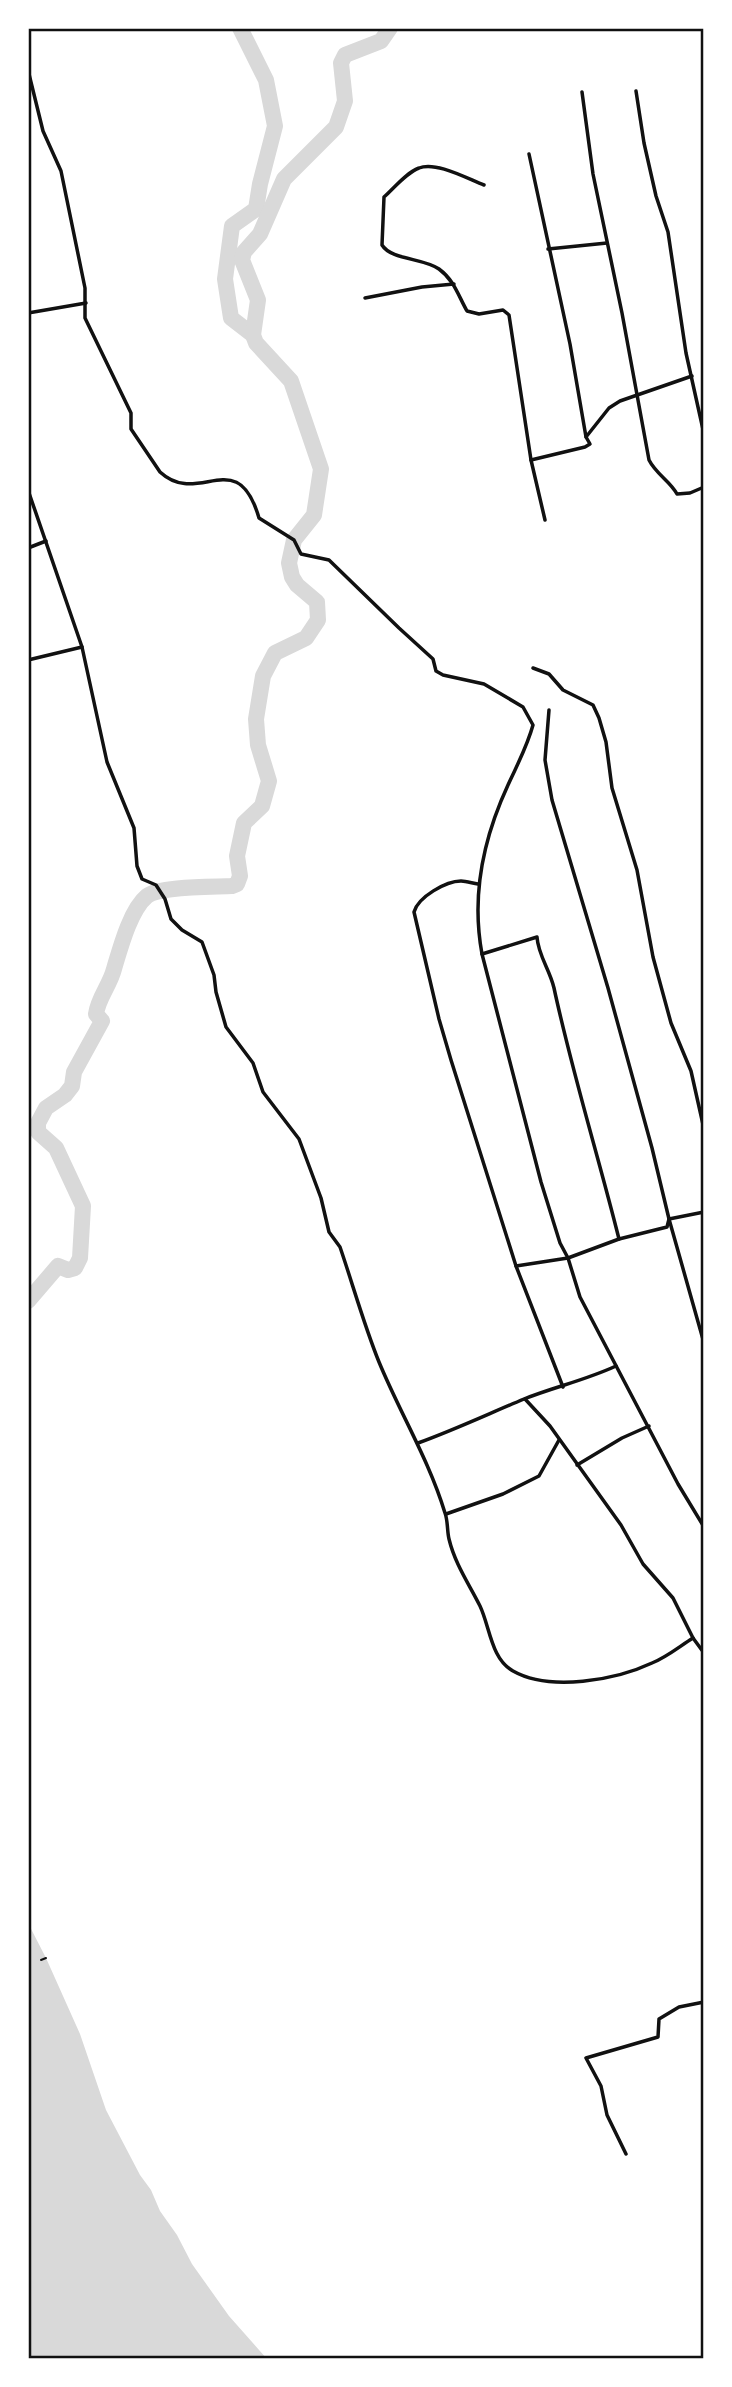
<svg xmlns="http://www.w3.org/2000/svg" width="732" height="2387" viewBox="0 0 732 2387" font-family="Mulish,sans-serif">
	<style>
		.water { fill: #d9d9d9 }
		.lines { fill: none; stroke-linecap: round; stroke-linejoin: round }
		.river { stroke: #d9d9d9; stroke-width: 16 }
		.path { stroke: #111; stroke-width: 2 }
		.minor { stroke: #111; stroke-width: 3.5 }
		.neatline { fill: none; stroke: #111; stroke-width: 2.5 }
	</style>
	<rect width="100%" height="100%" fill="#fff"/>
	<path class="water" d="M28,1923l18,35 34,76 26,76 34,65 11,15 9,21 17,24 15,29 37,52 38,43h-239z"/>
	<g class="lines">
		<g class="river">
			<path d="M240,28l26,52 9,46 -15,58 -4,25 -24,17 -7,53 6,39 22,17"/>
			<path d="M28,1301l30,-35 10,4 7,-2 5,-10 3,-52 -27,-58 -18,-16v-9l8,-15 19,-13 7,-9 2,-14 28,-51 -6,-7c2,-16 14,-29 18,-45 6,-20 16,-59 33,-73 12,-10 67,-9 85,-10l5,-2 3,-8 -3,-20 7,-33 18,-17 7,-25 -11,-36 -2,-26 7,-43 12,-23 31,-15 12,-18 -1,-18 -20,-17 -5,-8 -3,-14 5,-23 20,-25 7,-46 -30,-88 -35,-38 -3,-8 5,-35 -16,-40 2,-8 16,-18 24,-55 52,-52 9,-26 -4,-38 4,-8 36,-14 9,-13"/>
		</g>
		<path class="path" d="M41,1960l5,-2"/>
		<g class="minor">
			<path d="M28,70l15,61 18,40 24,117v30l46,95v16l29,43c39,36 77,-29 99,46l35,22 7,14 28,6 70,68 34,31 3,12 7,4 41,9 39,23 10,18c-6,22 -16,40 -25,60 -25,54 -37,110 -26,169l59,228 19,61 8,15 12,39 98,187 26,43"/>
			<path d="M636,91l8,52 12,53 12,36 18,121 18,81"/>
			<path d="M582,92l11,82 29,139 27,147c7,14 21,21 28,34l13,-1 14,-6"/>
			<path d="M529,154l41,190 16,93"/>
			<path d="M484,185c-16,-6 -48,-24 -65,-17 -13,5 -24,19 -35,29l-2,48c9,15 42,13 57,24 15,11 19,26 28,42l12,3 24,-4 6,5 22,145 14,60"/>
			<path d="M548,249l59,-6"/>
			<path d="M365,298l57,-11 32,-3"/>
			<path d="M28,313l58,-10"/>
			<path d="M531,460l54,-13 5,-3 -4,-7 23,-29 11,-7 72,-25"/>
			<path d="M28,490l54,157 25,115 27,66 3,38 5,13 14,6 9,14 6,20 11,11 20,12 12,33 2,17 10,35 27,36 10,29 36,47 22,59 8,34 11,15c13,38 24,78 39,115 21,51 50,98 66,151 3,8 2,18 4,26 6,25 20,45 31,67 10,21 11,53 33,65 37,21 103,9 139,-8 15,-6 28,-17 41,-25"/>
			<path d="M28,548l18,-7"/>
			<path d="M28,660l54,-13"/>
			<path d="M533,668l16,6 14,16 30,15 6,13 7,24 6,46 25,82 16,87 18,66 20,48 13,58"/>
			<path d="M549,710l-4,50 7,40 56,188 44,160 17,71 35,124"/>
			<path d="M478,884c-6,-1 -12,-3 -17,-3 -15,0 -43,16 -47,31l25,107 12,41 65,206 47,121"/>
			<path d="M482,954l55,-17c1,18 13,33 17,51 18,84 44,167 65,251"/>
			<path d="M516,1266l52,-8 51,-19 48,-12 2,-8 35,-7"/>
			<path d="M525,1399l25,27 71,99 22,39 30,34 20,40 11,15"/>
			<path d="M418,1443c36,-13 70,-29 106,-44 30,-12 62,-19 92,-33"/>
			<path d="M577,1465l45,-27 27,-12"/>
			<path d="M446,1514l57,-20 36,-18 20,-36"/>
			<path d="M626,2154l-19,-39 -6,-29 -15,-28 72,-21 1,-18 20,-12 25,-5"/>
		</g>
	</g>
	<rect width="732" height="2387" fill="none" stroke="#ffffff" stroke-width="60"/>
	<rect x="30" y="30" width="672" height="2327" class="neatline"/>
</svg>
